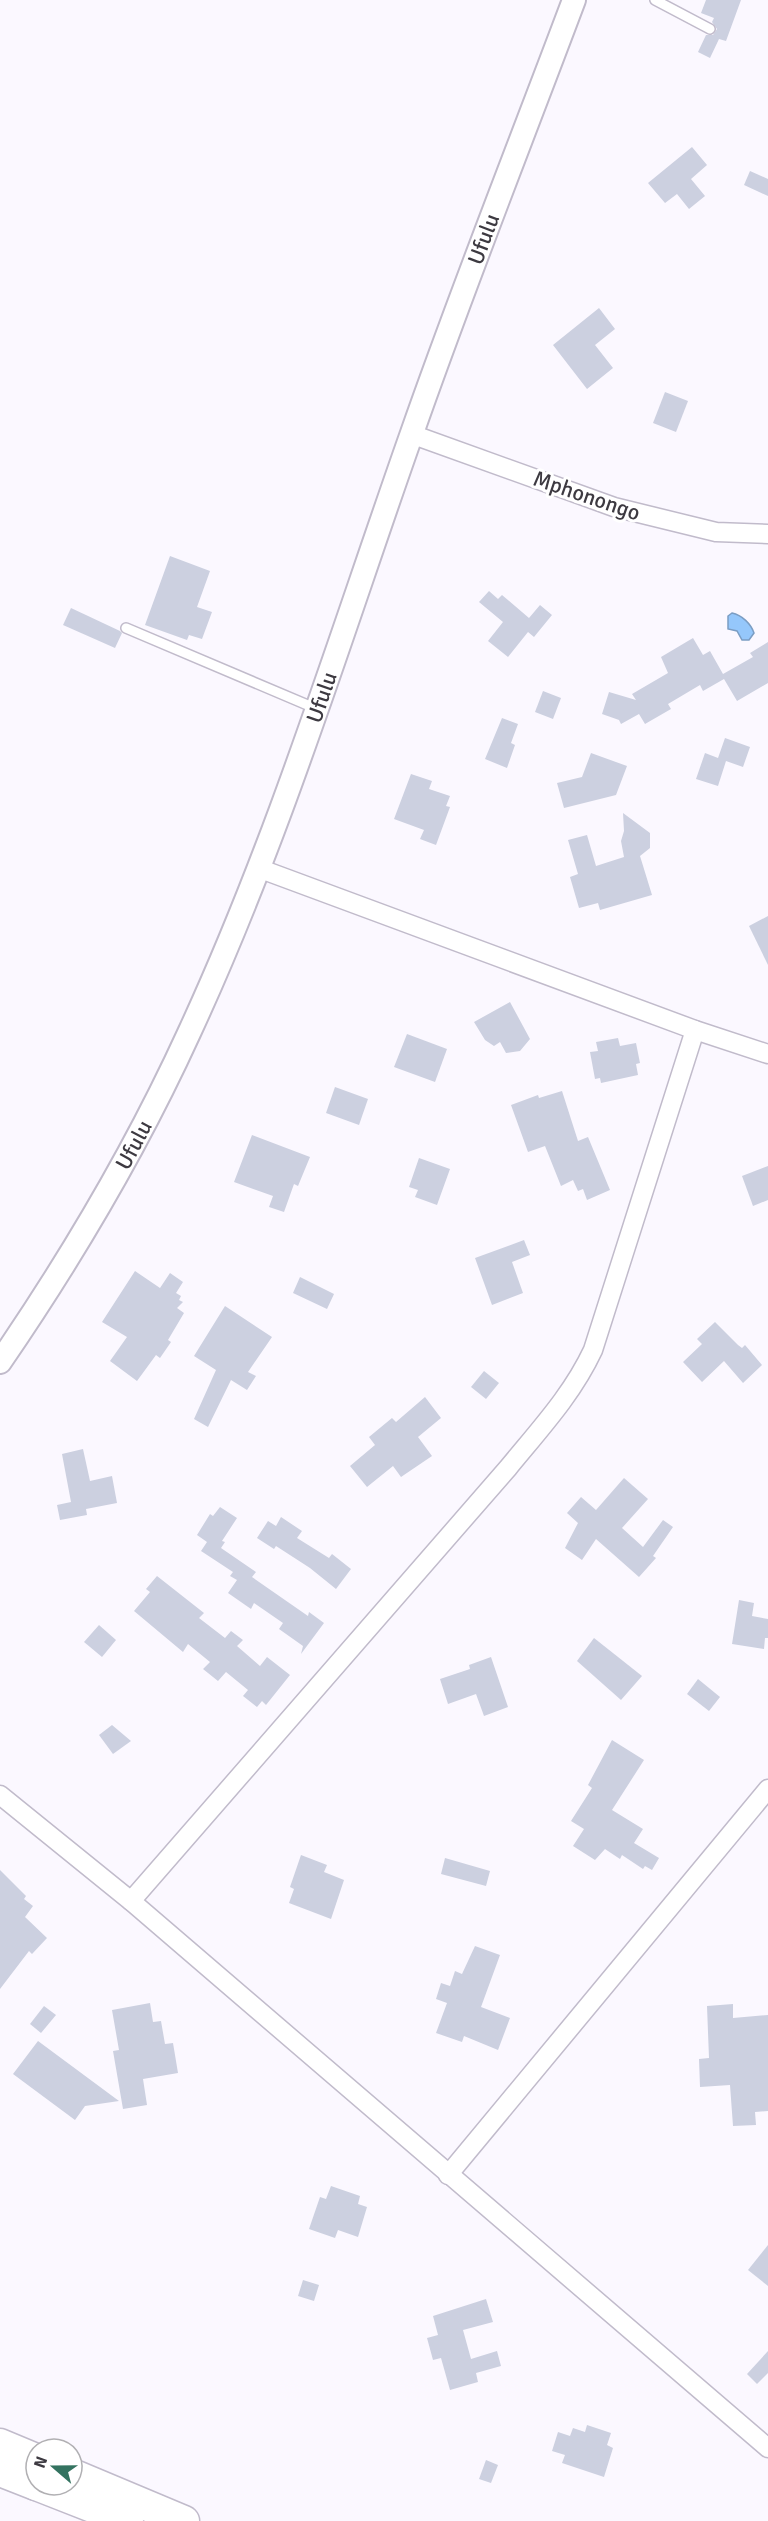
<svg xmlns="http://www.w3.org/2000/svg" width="768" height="2521" viewBox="0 0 768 2521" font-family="Signika,sans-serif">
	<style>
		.water { fill: #95c7fb; stroke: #7b9dc3; stroke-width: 1.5 }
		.building { fill: #ccd0e0 }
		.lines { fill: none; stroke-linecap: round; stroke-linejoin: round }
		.service-casing { stroke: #c1bbcb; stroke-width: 12 }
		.minor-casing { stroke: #c1bbcb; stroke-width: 21 }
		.tertiary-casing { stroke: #c1bbcb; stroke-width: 26 }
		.trunk-casing { stroke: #c1bbcb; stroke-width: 33 }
		.service { stroke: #fff; stroke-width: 9 }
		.minor { stroke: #fff; stroke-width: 18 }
		.tertiary { stroke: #fff; stroke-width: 22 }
		.trunk { stroke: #fff; stroke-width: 30 }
		.labels { text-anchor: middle; stroke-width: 6; stroke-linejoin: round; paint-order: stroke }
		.street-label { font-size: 22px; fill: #3d3a41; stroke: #fff }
	</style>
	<rect width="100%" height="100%" fill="#fbf8ff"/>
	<path class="water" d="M732,613c10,2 19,11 22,20l-5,7h-7l-5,-9 -9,-2v-13z"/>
	<g class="building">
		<path d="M706,0h35l-15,41 -7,-2 -9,19 -12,-6 8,-17h7l4,-6 -5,-7 2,-4 -13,-5z"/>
		<path d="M692,147l15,18 -16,14 14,17 -16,13 -12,-15 -12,9 -17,-20z"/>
		<path d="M750,171l18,8v17l-24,-11z"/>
		<path d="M599,308l16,21 -20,16 18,23 -26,21 -34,-44z"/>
		<path d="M665,392l23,9 -12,31 -23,-9z"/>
		<path d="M170,556l40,15 -13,36 15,5 -10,27 -13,-4 -2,5 -42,-15z"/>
		<path d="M489,591l9,8 4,-4 27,23 11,-13 12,10 -18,22 -6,-5 -20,25 -20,-16 15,-19 -24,-20z"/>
		<path d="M71,608l49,23 2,2 -7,15 -52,-23z"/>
		<path d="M693,638l10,17 7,-4 13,23 30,-17 -3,-4 18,-11v41l-31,18 -13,-22 -21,12 -3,-6 -32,19 3,5 -26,15 -6,-10 -18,10 -2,-4 -17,-6 7,-22 27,8 -4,-6 36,-21 -7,-16z"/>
		<path d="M543,691l18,7 -8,21 -18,-7z"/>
		<path d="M502,718l16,6 -7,19 4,2 -8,23 -22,-9z"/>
		<path d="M725,738l25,9 -7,20 -17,-6 -8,25 -22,-7 9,-26 13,5z"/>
		<path d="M591,753l36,13 -11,29 -52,13 -7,-25 25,-6z"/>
		<path d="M411,774l21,7 -3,8 21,7 -4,10 4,1 -14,38 -16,-6 4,-9 -30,-11z"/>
		<path d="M623,813l27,20v15l-10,8 12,39 -52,15 -2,-7 -19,5 -9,-31 8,-3 -10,-34 19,-5 9,31 28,-9 -3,-16 3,-10z"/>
		<path d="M768,916v49l-19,-39z"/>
		<path d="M510,1002l20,37 -10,12 -14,2 -6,-11 -6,4 -9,-6 -11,-18z"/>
		<path d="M407,1034l40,15 -12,33 -41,-15z"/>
		<path d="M618,1038l2,8 16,-3 4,20 -4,1 2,11 -37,8 -1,-5 -5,1 -5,-27 8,-1 -2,-9z"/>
		<path d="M335,1087l33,12 -9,26 -33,-12z"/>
		<path d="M562,1091l16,50 10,-4 22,53 -23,10 -4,-11 -5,2 -5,-11 -12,6 -16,-40 -17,6 -17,-47 27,-10 1,3z"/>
		<path d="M252,1135l58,22 -12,29 -4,-2 -10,28 -15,-5 4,-11 -39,-14z"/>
		<path d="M419,1158l31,11 -13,36 -22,-8 3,-7 -9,-3z"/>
		<path d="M768,1166v34l-15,6 -11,-30z"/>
		<path d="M524,1240l6,15 -18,7 11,31 -31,12 -17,-47z"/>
		<path d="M135,1271l25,17 10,-15 13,9 -7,11 5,3 -2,4 4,2 -6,6 7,5 -16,27 3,2 -11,16 -4,-3 -19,26 -27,-20 17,-24 -25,-15z"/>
		<path d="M300,1277l34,17 -7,15 -34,-16z"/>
		<path d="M225,1306l47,31 -24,35 8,4 -9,14 -16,-10 -23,47 -14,-8 22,-49 -22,-14z"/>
		<path d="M715,1322l23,23 4,3 3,-3 17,20 -19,18 -19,-22 -22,21 -19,-20 19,-18 -5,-5z"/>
		<path d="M484,1371l15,12 -13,16 -15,-12z"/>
		<path d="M425,1397l16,21 -23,19 14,19 -31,21 -8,-11 -26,21 -17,-21 25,-21 -6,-8 23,-19 4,4z"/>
		<path d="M83,1449l7,32 22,-5 5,27 -31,6 1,6 -27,5 -3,-15 14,-3 -9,-48z"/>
		<path d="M624,1478l24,21 -26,29 21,19 20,-27 10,7 -20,29 3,2 -17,19 -43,-38 -14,21 -17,-12 13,-25 -11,-10 14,-16 15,13z"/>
		<path d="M220,1507l17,11 -15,23 3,1 -4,6 35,24 -4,5 56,39 1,-4 15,11 -23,31 2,-8 -24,-17 4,-6 -29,-20 -3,6 -23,-16 9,-13 -7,-4 3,-4 -32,-21 6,-9 -10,-7 13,-21 3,2z"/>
		<path d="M281,1517l21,14 -5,7 32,20 3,-4 19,15 -15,20 -26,-21 -34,-22 -2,3 -17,-11 11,-17 8,5z"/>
		<path d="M157,1576l47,37 -5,5 26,20 6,-7 12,9 -6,6 23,20 7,-9 23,18 -24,30 -4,-4 -5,6 -14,-11 5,-6 -22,-18 -8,9 -15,-12 7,-7 -22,-18 -5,8 -49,-41 16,-19 -4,-3z"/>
		<path d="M739,1600l15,3 -2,13 16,3v19h-3l-1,11 -32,-5z"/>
		<path d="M99,1625l17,15 -14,17 -18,-15z"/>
		<path d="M594,1638l48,38 -21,24 -44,-39z"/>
		<path d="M491,1657l17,50 -24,9 -8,-22 -28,10 -8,-25 30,-10 -1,-4z"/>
		<path d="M698,1679l22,18 -11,14 -22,-17z"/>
		<path d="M112,1725l19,16 -18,13 -14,-19z"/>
		<path d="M612,1740l32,20 -32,50 31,19 -9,14 25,15 -7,12 -7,-4 -2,3 -21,-14 -2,4 -15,-10 -10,11 -22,-14 11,-17 -13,-8 21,-33 -4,-3z"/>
		<path d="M301,1855l26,10 -3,7 20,8 -13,39 -42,-16 5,-14 -4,-2z"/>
		<path d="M445,1858l45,13 -4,15 -45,-12z"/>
		<path d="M0,1870l26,26 -2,3 9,7 -8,11 22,21 -15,16 -3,-3 -29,38z"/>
		<path d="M475,1946l25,9 -19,52 29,11 -12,32 -34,-14 -2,6 -26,-9 11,-30 -11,-4 5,-16 9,3 5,-15 7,3z"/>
		<path d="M150,2003l3,19 8,-1 4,23 8,-1 5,30 -35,6 4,26 -24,4 -10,-58 6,-1 -7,-40z"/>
		<path d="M733,2004v14l35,-3v96l-13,1 1,13 -23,1 -3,-41 -30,2 -1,-28 10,-1 -2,-52z"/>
		<path d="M44,2006l12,9 -15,18 -11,-9z"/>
		<path d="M38,2041l81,60 -34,5 -10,14 -62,-46z"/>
		<path d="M331,2186l29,10 -2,8 9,3 -9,30 -20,-7 -3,8 -26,-9 11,-32 6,2z"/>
		<path d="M768,2245v41l-20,-16z"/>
		<path d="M303,2280l16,5 -5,16 -16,-5z"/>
		<path d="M486,2299l7,23 -30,8 8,29 26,-8 4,15 -25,7 2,9 -28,8 -9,-32 -8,2 -6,-22 11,-3 -5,-19z"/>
		<path d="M768,2351v22l-11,11 -10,-10z"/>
		<path d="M587,2425l24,8 -4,12 6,3 -9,29 -42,-14 3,-8 -13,-4 6,-19 12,4 3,-8 12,4z"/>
		<path d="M486,2460l12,5 -7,18 -12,-4z"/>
	</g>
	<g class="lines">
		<defs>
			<g id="service">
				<path d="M655,0l55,29"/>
				<path d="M126,628l191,81"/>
			</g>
			<g id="minor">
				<path d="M411,434l203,73 102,25 52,2"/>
				<path d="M258,868l437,162 73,24"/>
				<path d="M0,1795l131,106 637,547"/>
				<path d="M131,1901l377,-433c31,-38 64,-73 85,-118l102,-320"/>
				<path d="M448,2175l320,-386"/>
			</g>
			<g id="tertiary">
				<path id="s1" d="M0,1362c72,-105 136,-213 189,-329 90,-194 152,-399 223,-600 51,-146 108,-289 162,-433"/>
			</g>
			<g id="trunk">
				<path d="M0,2444l36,15"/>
				<path d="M0,2471l36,14"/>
				<path d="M72,2474l112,47"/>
				<path d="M36,2485l92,36"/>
			</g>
		</defs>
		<use href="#service" class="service-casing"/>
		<use href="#minor" class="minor-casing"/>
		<use href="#tertiary" class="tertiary-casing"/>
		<use href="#trunk" class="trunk-casing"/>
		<use href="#service" class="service"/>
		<use href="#minor" class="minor"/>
		<use href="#tertiary" class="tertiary"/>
		<use href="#trunk" class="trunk"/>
	</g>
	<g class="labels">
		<g class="street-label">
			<text dy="8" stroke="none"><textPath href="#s1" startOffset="1227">Ufulu</textPath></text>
			<text transform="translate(587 495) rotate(19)" y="8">Mphonongo</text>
			<text dy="8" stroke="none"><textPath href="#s1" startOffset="741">Ufulu</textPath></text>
			<text dy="8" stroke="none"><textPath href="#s1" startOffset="255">Ufulu</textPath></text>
		</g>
	</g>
	<g transform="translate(54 2467) rotate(290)"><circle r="28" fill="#ffffff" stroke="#b1b0b3" stroke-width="1.5"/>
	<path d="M0-4.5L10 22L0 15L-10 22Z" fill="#347360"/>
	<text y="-9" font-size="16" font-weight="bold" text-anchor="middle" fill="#3d3a41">N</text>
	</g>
</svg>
